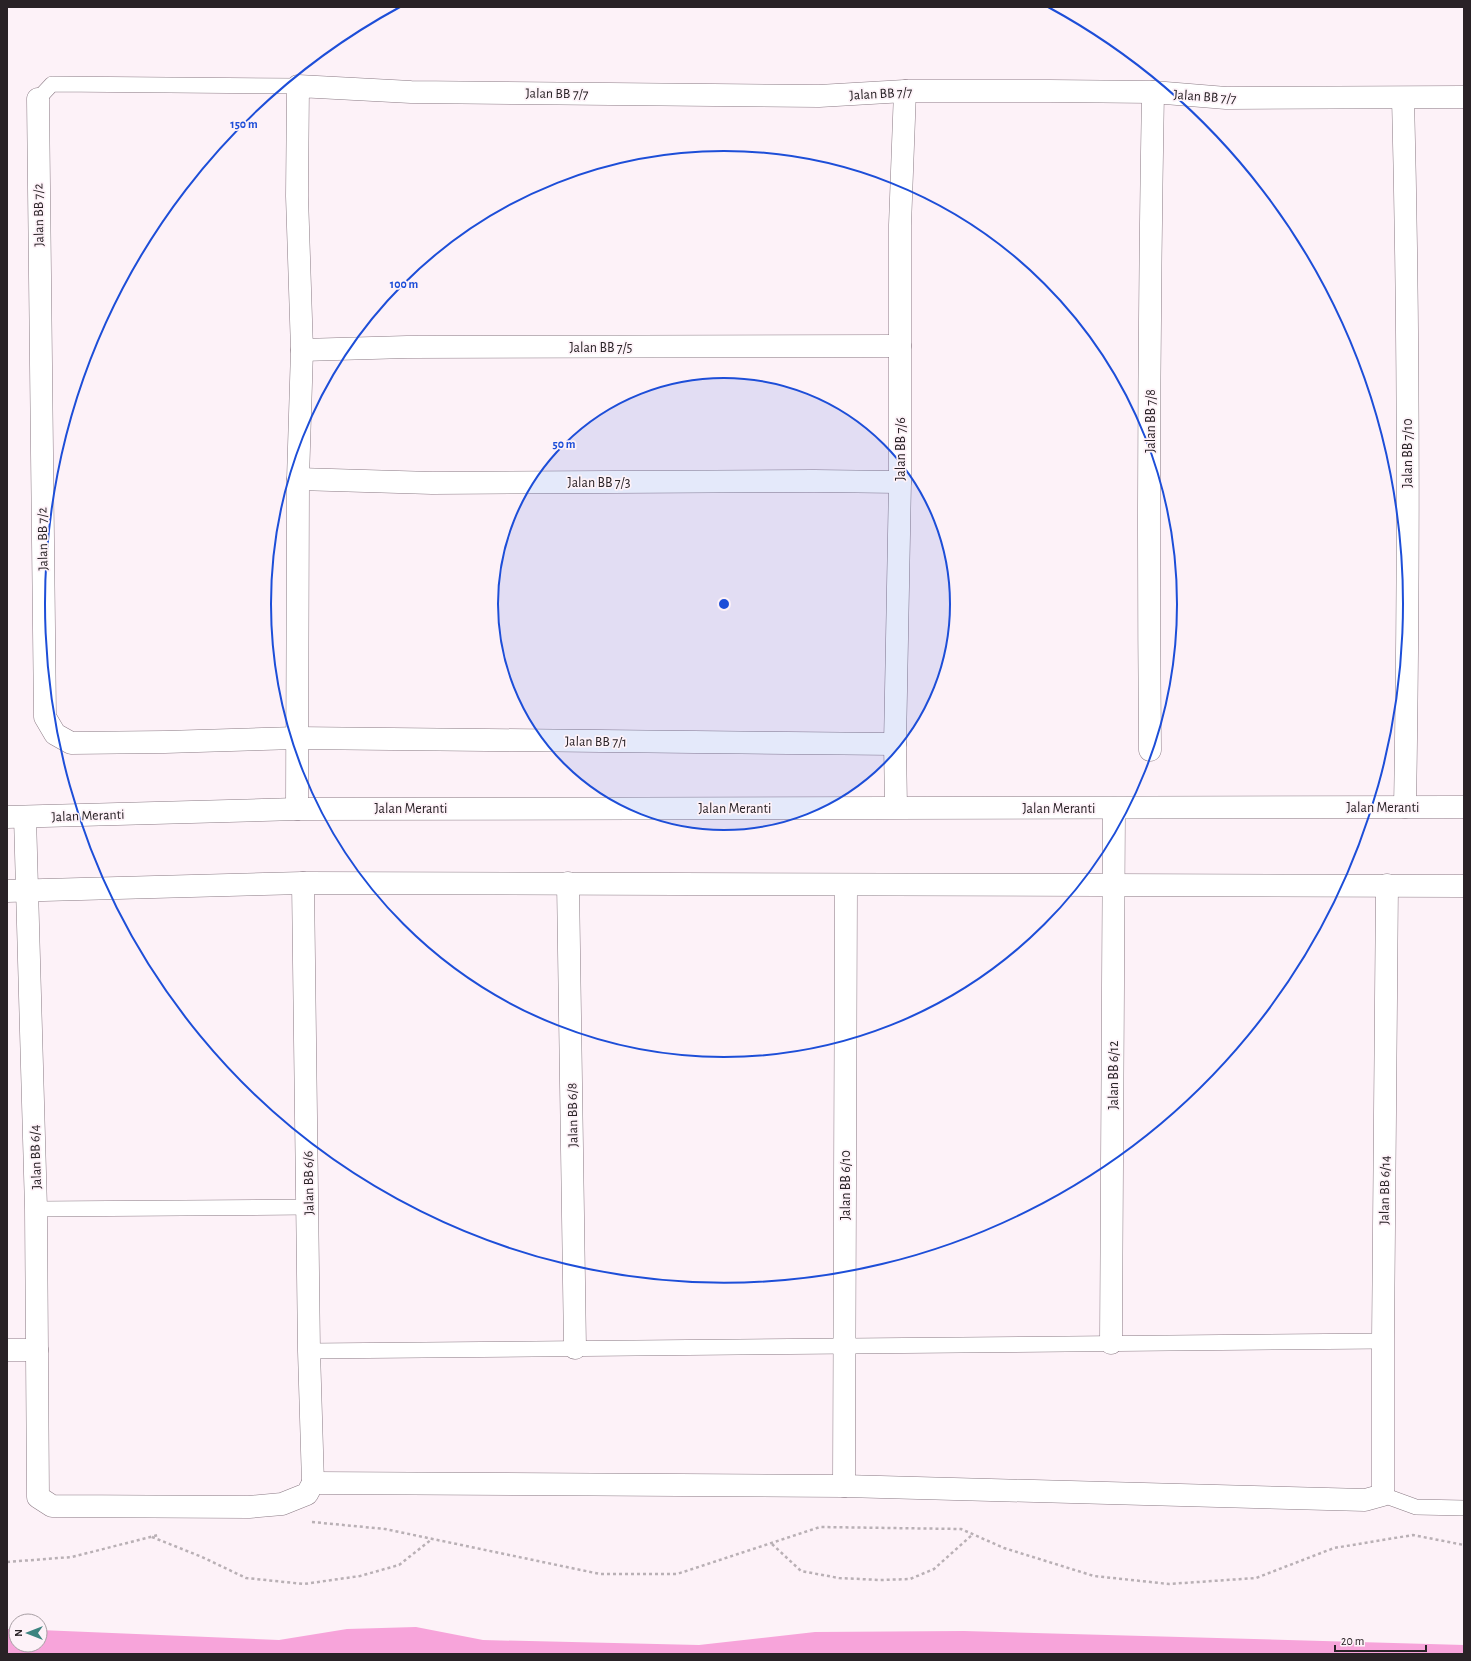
<svg xmlns="http://www.w3.org/2000/svg" width="1471" height="1661" viewBox="0 0 1471 1661" font-family="'Alegreya Sans',sans-serif">
	<style>
		.water { fill: #f7a4da }
		.lines { fill: none; stroke-linecap: round; stroke-linejoin: round }
		.lane-casing { stroke: #8b7b85; stroke-width: 16 }
		.street-casing { stroke: #8b7b85; stroke-width: 23 }
		.path { stroke: #b9b0b5; stroke-width: 2.5; stroke-dasharray: 3 3; stroke-linecap: butt }
		.lane { stroke: #fff; stroke-width: 15 }
		.street { stroke: #fff; stroke-width: 22 }
		.ring { fill: none; stroke: #1d4ed8; stroke-width: 2 }
		.labels { text-anchor: middle; stroke-width: 3.5; stroke-linejoin: round; paint-order: stroke }
		.street-label { font-size: 14px; fill: #292226; stroke: #fdf2f8 }
		.centre { fill: #1d4ed8; stroke: #fdf2f8; stroke-width: 2 }
		.ring-label { font-size: 12px; text-anchor: middle; font-weight: bold; fill: #1d4ed8; stroke: #fdf2f8; stroke-width: 3.5; stroke-linejoin: round; paint-order: stroke }
	</style>
	<rect width="100%" height="100%" fill="#fdf2f8"/>
	<path class="water" d="M416,1627l67,13 216,5 116,-13 149,-1 500,14v9h-1457v-25h9v16h24v-15l239,10 68,-11z"/>
	<g class="lines">
		<defs>
			<g id="lane">
				<path d="M38,99l14,-15 246,2"/>
				<path d="M36,1209l272,-2"/>
				<path d="M309,1351l1074,-10"/>
				<path d="M1383,1495l33,12 48,1"/>
			</g>
			<g id="street">
				<path d="M1403,98c6,236 6,473 2,709"/>
				<path d="M38,99l7,618 10,17 16,9 94,-1 131,-4 599,6"/>
				<path d="M302,350l105,-3 493,-1"/>
				<path d="M298,479l134,4 382,-2 86,1"/>
				<path d="M1150,750c-2,-219 -1,-439 3,-658"/>
				<path d="M896,807l-1,-63 5,-262v-257l5,-134"/>
				<path d="M297,809l1,-330 4,-129 -5,-154 1,-110 113,6 408,4 86,-5h145l103,1 73,6 238,-1"/>
				<path d="M7,817l290,-8 1167,-2"/>
				<path d="M25,817l11,392 2,288 14,9 197,1 33,-3 25,-10 6,-11"/>
				<path d="M303,883l6,468 4,132"/>
				<path d="M568,883l7,465"/>
				<path d="M7,891l296,-8 1161,3"/>
				<path d="M1111,1343l3,-535"/>
				<path d="M7,1350h30"/>
				<path d="M313,1483l531,3 521,14 18,-5v-154l4,-456"/>
				<path d="M844,1486l2,-601"/>
			</g>
		</defs>
		<use href="#lane" class="lane-casing"/>
		<use href="#street" class="street-casing"/>
		<g class="path">
			<path d="M312,1522l73,7 215,45h77l143,-47 141,2 43,19 90,28 75,8 87,-6 78,-30 79,-13 51,10"/>
			<path d="M152,1537l50,20 44,21 58,6 56,-8 39,-11 33,-26"/>
			<path d="M772,1544l29,27 38,7 41,2 30,-1 24,-10 39,-35"/>
			<path d="M7,1562l65,-5 86,-22"/>
		</g>
		<use href="#lane" class="lane"/>
		<use href="#street" class="street"/>
	</g>
	<circle cx="724" cy="604" r="226" fill="#1d4ed8" fill-opacity=".12"/>
	<g class="ring">
		<circle cx="724" cy="604" r="226"/>
		<circle cx="724" cy="604" r="453"/>
		<path d="M1048 7A679 679 0 1 1 400 7"/>
	</g>
	<g class="labels">
		<g class="street-label">
			<text transform="translate(557 93) rotate(1)" y="5">Jalan BB 7/7</text>
			<text transform="translate(881 93) rotate(-3)" y="5">Jalan BB 7/7</text>
			<text transform="translate(1205 96) rotate(4)" y="5">Jalan BB 7/7</text>
			<text transform="translate(38 215) rotate(-91)" y="5">Jalan BB 7/2</text>
			<text x="601" y="352">Jalan BB 7/5</text>
			<text transform="translate(1150 421) rotate(-90)" y="5">Jalan BB 7/8</text>
			<text transform="translate(900 449) rotate(-90)" y="5">Jalan BB 7/6</text>
			<text transform="translate(1407 453) rotate(-90)" y="5">Jalan BB 7/10</text>
			<text x="599" y="487">Jalan BB 7/3</text>
			<text transform="translate(42 539) rotate(-91)" y="5">Jalan BB 7/2</text>
			<text transform="translate(596 741) rotate(1)" y="5">Jalan BB 7/1</text>
			<text x="1383" y="812">Jalan Meranti</text>
			<text x="411" y="813">Jalan Meranti</text>
			<text x="735" y="813">Jalan Meranti</text>
			<text x="1059" y="813">Jalan Meranti</text>
			<text transform="translate(88 815) rotate(-2)" y="5">Jalan Meranti</text>
			<text transform="translate(1113 1075) rotate(-90)" y="5">Jalan BB 6/12</text>
			<text transform="translate(572 1115) rotate(-91)" y="5">Jalan BB 6/8</text>
			<text transform="translate(35 1157) rotate(-92)" y="5">Jalan BB 6/4</text>
			<text transform="translate(308 1183) rotate(-91)" y="5">Jalan BB 6/6</text>
			<text transform="translate(845 1185) rotate(-90)" y="5">Jalan BB 6/10</text>
			<text transform="translate(1384 1190) rotate(-89)" y="5">Jalan BB 6/14</text>
		</g>
	</g>
	<circle cx="724" cy="604" r="6" class="centre"/>
	<g class="ring-label">
		<text x="244" y="128">150 m</text>
		<text x="404" y="288">100 m</text>
		<text x="564" y="448">50 m</text>
	</g>
	<rect width="1471" height="1661" fill="none" stroke="#292226" stroke-width="16"/>
	<g transform="translate(28 1633) rotate(270)"><circle r="19" fill="#fdf2f8" stroke="#a89fa4"/>
	<path d="M0-3L7 15L0 10L-7 15Z" fill="#3c8480"/>
	<text y="-6" font-size="11" font-weight="bold" text-anchor="middle" fill="#292226">N</text>
	</g>
	<path d="M1335 1645v6h91v-6" fill="none" stroke="#292226" stroke-width="2"/>
	<text x="1341" y="1645" font-size="12" fill="#292226" stroke="#fdf2f8" stroke-width="3" paint-order="stroke">20 m</text>
</svg>
